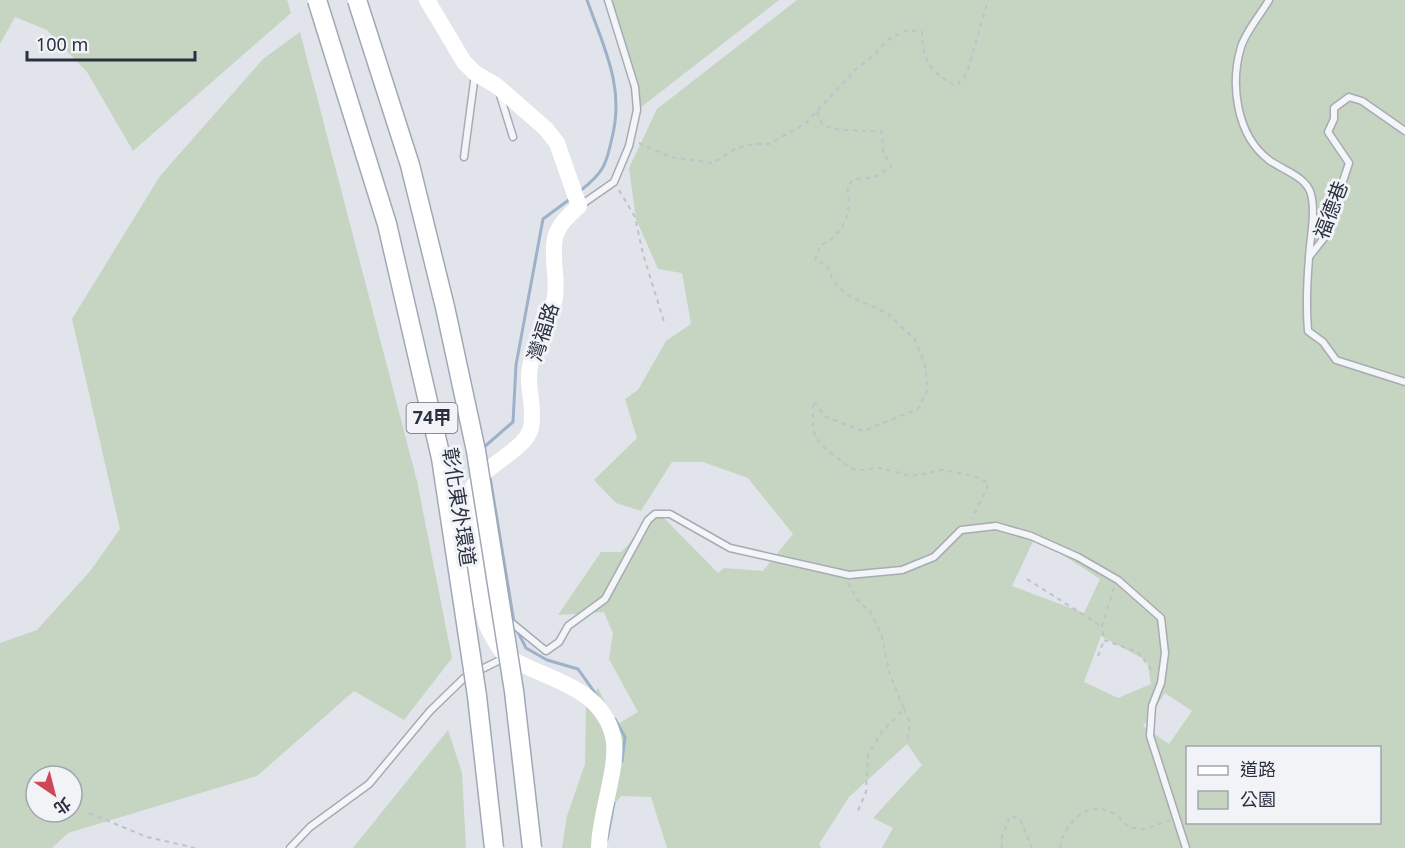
<svg xmlns="http://www.w3.org/2000/svg" width="1405" height="848" viewBox="0 0 1405 848" font-family="'Noto Sans','Noto Sans TC',sans-serif">
	<style>
		.green { fill: #c6d4c2; fill-rule: evenodd }
		.lines { fill: none; stroke-linecap: round; stroke-linejoin: round }
		.stream { stroke: #9db1c9; stroke-width: 3 }
		.lane-casing { stroke: #a6abb4; stroke-width: 9 }
		.path { stroke: #bfc2c8; stroke-width: 2; stroke-dasharray: 4.5 4.5; stroke-linecap: butt }
		.lane { stroke: #f4f5f8; stroke-width: 6 }
		.secondary { stroke: #fff; stroke-width: 16 }
		.primary-bridge-casing { stroke: #a1a8b5; stroke-width: 21; stroke-linecap: butt }
		.primary-bridge { stroke: #fff; stroke-width: 18 }
		.labels { text-anchor: middle; stroke-width: 6; stroke-linejoin: round; paint-order: stroke }
		.shield { fill: #f1f3f7; stroke: #666b78; stroke-width: 1.5 }
		.shield-label { font-size: 18px; font-weight: bold; fill: #2a3141 }
		.street-label { font-size: 20px; fill: #2a3141; stroke: #f1f3f7 }
	</style>
	<rect width="100%" height="100%" fill="#e1e4ea"/>
	<g class="green">
		<path d="M0,0h287l4,13 -158,138 -46,-79 -40,-42 -32,-13 -15,27z"/>
		<path d="M612,0h167l-143,111z"/>
		<path d="M797,0h608v848h-523l11,-20 -20,-10 49,-53 -15,-21 -58,53 -30,47 2,4h-154l-16,-51 -30,-1 -29,36 1,16h-31l5,-32 18,-52 1,-57 12,-19 18,37 22,-13 -29,-53 4,-26 -9,-21 -46,3 43,-63h20l38,-39 59,60 6,-5 39,3 30,-37 -45,-56 -45,-16h-31l-31,49 -25,-8 -22,-23 43,-42 -12,-39 13,-9 28,-49 25,-17 -9,-51 -24,-4 -22,-50 -7,-51 28,-59zM1035,537l65,42 -16,34 -72,-27zM1101,636l46,25 4,23 -33,14 -34,-16zM1165,693l27,18 -23,33 -26,-18zM1188,748h192v74h-192z"/>
		<path d="M300,32l117,449 35,177 -48,62 -50,-29 -97,85 -189,57 -16,15h-52v-205l37,-13 54,-60 29,-41 -48,-210 88,-143 103,-117zM36,776h36v36h-36z"/>
		<path d="M448,730l14,43 4,75h-113z"/>
	</g>
	<g class="lines">
		<g class="stream">
			<path d="M580,191c23,-18 26,-25 32,-53 13,-51 -8,-90 -25,-138"/>
			<path d="M483,448l30,-26 3,-57 27,-146 27,-20"/>
			<path d="M490,477l24,145"/>
			<path d="M516,628l10,20 21,12 31,9 20,28"/>
			<path d="M615,719l10,18 -3,24"/>
			<path d="M607,840l7,-37"/>
		</g>
		<defs>
			<g id="lane">
				<path d="M1269,0c-8,14 -23,31 -28,47 -11,37 -5,88 28,113 13,10 37,16 42,34 5,19 -1,44 -2,64 -2,24 -3,48 -1,73l15,11 13,18 69,22"/>
				<path d="M500,95l13,42"/>
				<path d="M464,157l11,-83"/>
				<path d="M581,205l33,-23 15,-36 8,-36 -2,-23 -27,-87"/>
				<path d="M1309,257l15,-19 25,-75 -21,-31 6,-13v-11l15,-11 13,4 43,30"/>
				<path d="M507,619l39,32 13,-9 9,-16 37,-27 43,-79 7,-6h15l60,34 119,27 53,-5 32,-13 27,-27 35,-4 35,10 47,21 40,23 43,38 4,35 -4,30 -9,23 -2,30 36,112"/>
				<path d="M290,848l20,-21 59,-43 61,-73 34,-33 42,-21"/>
			</g>
		</defs>
		<use href="#lane" class="lane-casing"/>
		<g class="path">
			<path d="M817,112l5,12 11,5 49,3 1,20 8,15c-5,3 -12,9 -18,10 -11,3 -18,-2 -26,10 6,24 -3,49 -27,58l-5,15 12,5 6,16 14,14 40,18 28,27 10,25 3,24 -10,20 -55,22 -37,-14 -13,-16v30l8,14 29,23 9,2 21,-2 31,8 32,-6 31,6 15,7 -17,36"/>
			<path d="M639,143l31,14 43,6 22,-14 18,-5h16l37,-21 50,-54 17,-13 15,-16 19,-10 15,2c0,30 8,39 34,54l11,-13 21,-73"/>
			<path d="M619,190l16,27 8,37 22,71"/>
			<path d="M1027,579l74,47"/>
			<path d="M848,583l10,18 12,10 12,26 8,38 14,34 -21,21 -15,25 -2,37 -9,21"/>
			<path d="M1114,588l-12,38 2,14 34,12 16,21"/>
			<path d="M1098,656l6,-16"/>
			<path d="M904,709l6,14 -3,19"/>
			<path d="M89,813l58,24 48,11"/>
			<path d="M1002,848l-1,-8 9,-24 10,3 12,29"/>
			<path d="M1060,848c7,-37 43,-55 68,-21l17,2 25,-9"/>
		</g>
		<use href="#lane" class="lane"/>
		<path class="secondary" d="M427,0l37,62 11,11 22,13 49,43 11,14 22,63c-10,9 -21,19 -24,32 -4,20 3,39 0,59 -4,26 -24,50 -26,77 -1,18 6,35 2,54 -6,24 -53,38 -61,66 -4,15 11,120 18,134 4,8 13,25 20,29 38,23 92,28 105,79 7,28 -14,79 -14,112"/>
		<defs>
			<g id="primary-bridge">
				<path d="M317,0l70,224 54,234 36,238 17,152"/>
				<path d="M357,0l53,165 35,142 31,144 38,240 18,157"/>
			</g>
		</defs>
		<use href="#primary-bridge" class="primary-bridge-casing"/>
		<use href="#primary-bridge" class="primary-bridge"/>
	</g>
	<g class="labels">
		<rect class="shield" x="406.5" y="403" width="51" height="30" rx="4.5"/>
		<g class="shield-label">
			<text x="432" y="424">74甲</text>
		</g>
		<g class="street-label">
			<text transform="translate(1331 210) rotate(-69)" y="7">福德巷</text>
			<text transform="translate(543 332) rotate(-72)" y="7">灣福路</text>
			<text transform="translate(459 507) rotate(81)" y="7">彰化東外環道</text>
		</g>
	</g>
	<rect x="1186" y="746" width="195" height="78" fill="#f1f3f7" stroke="#a1a5ae" stroke-width="1.5"/>
	<rect x="1198" y="766" width="30" height="9" fill="#ffffff" stroke="#a1a5ae" stroke-width="1.5"/>
	<text x="1240" y="776" font-size="18" fill="#2a3141">道路</text>
	<rect x="1198" y="791" width="30" height="18" fill="#c6d4c2" stroke="#a1a5ae" stroke-width="1.5"/>
	<text x="1240" y="806" font-size="18" fill="#2a3141">公園</text>
	<g transform="translate(54 794) rotate(145)"><circle r="28" fill="#f1f3f7" stroke="#a1a5ae" stroke-width="1.5"/>
	<path d="M0-4.5L10 22L0 15L-10 22Z" fill="#ce4756"/>
	<text y="-9" font-size="16" font-weight="bold" text-anchor="middle" fill="#2a3141">北</text>
	</g>
	<path d="M27 51v9h168v-9" fill="none" stroke="#2a3141" stroke-width="3"/>
	<text x="36" y="51" font-size="18" fill="#2a3141" stroke="#f1f3f7" stroke-width="4.5" paint-order="stroke">100 m</text>
</svg>
